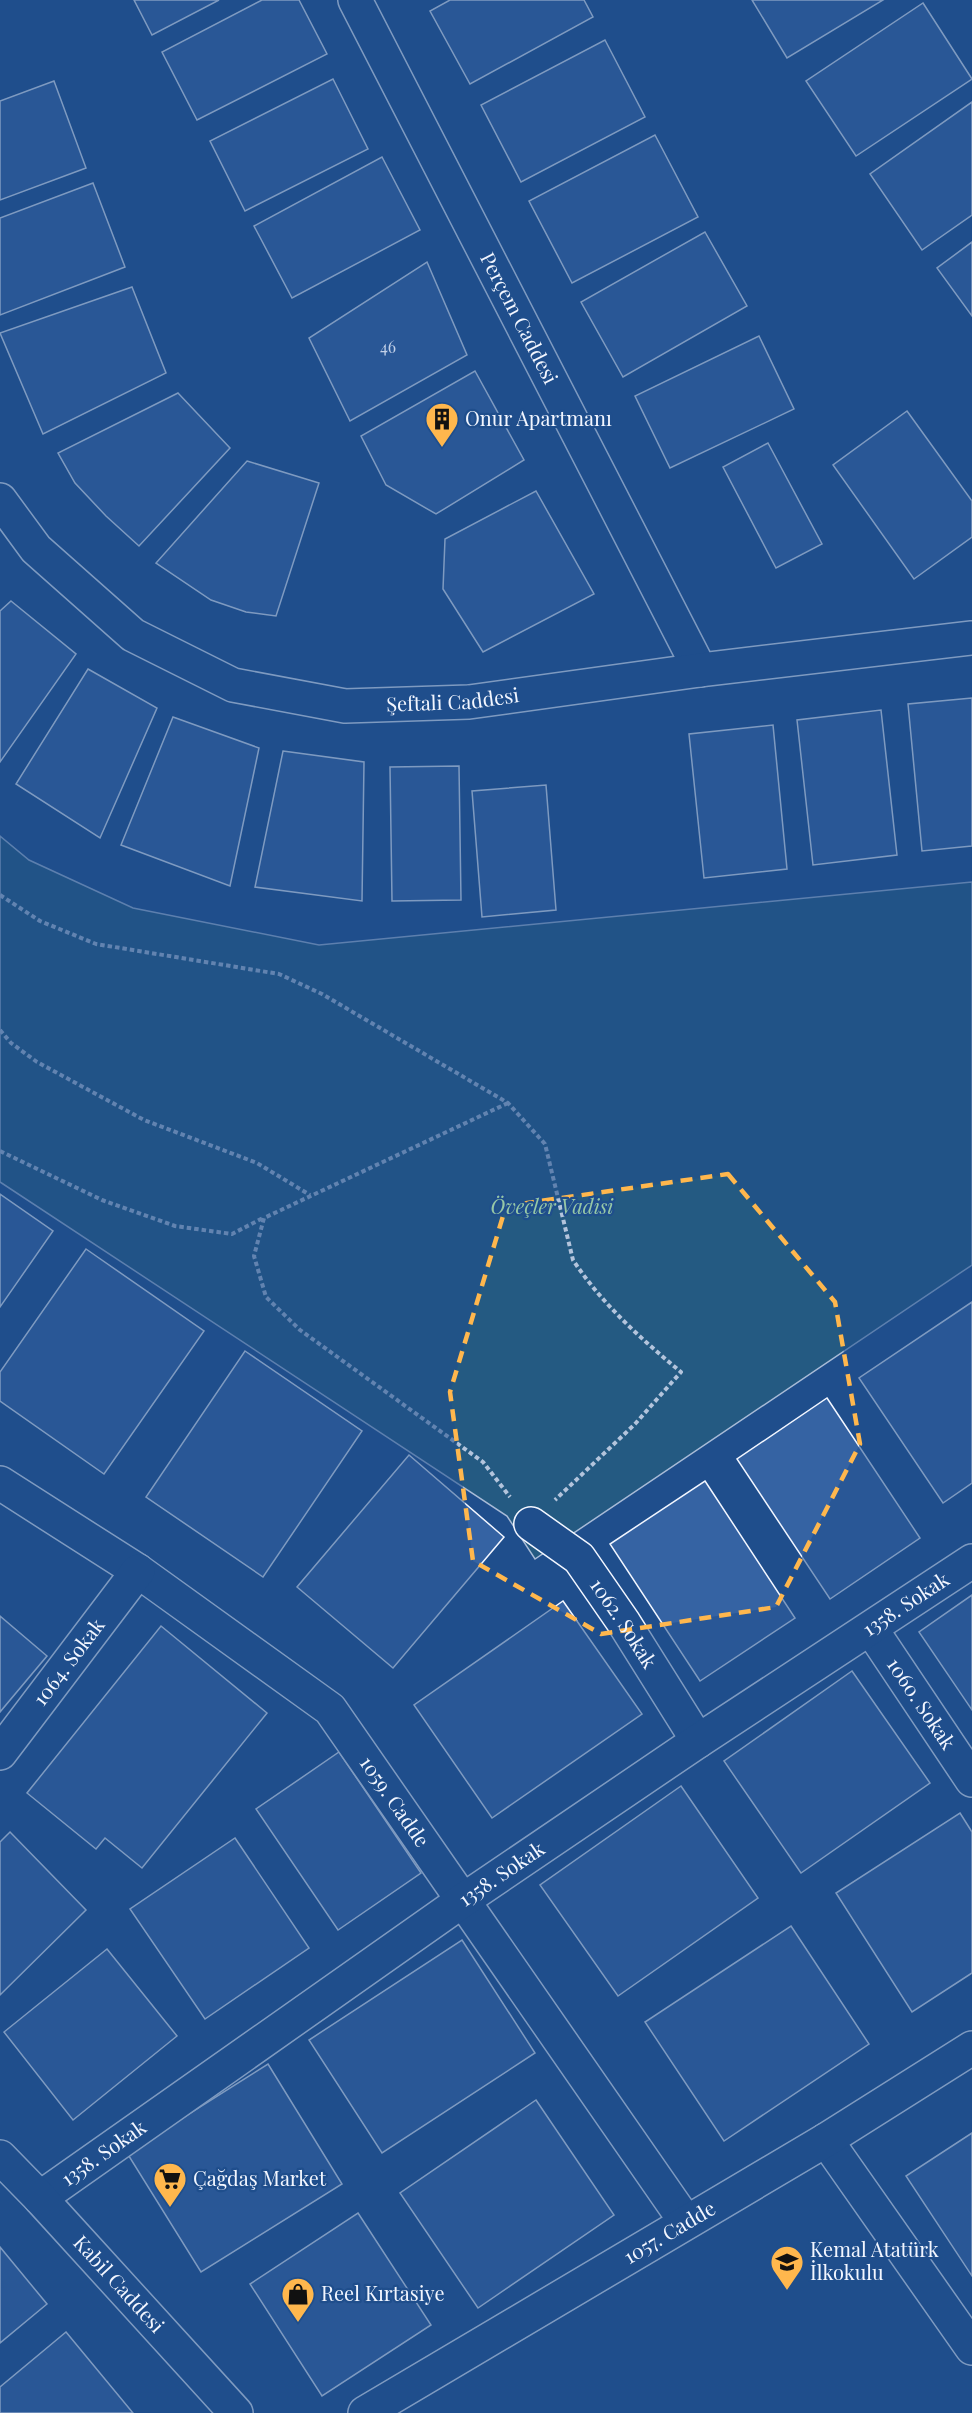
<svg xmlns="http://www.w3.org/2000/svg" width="972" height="2413" viewBox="0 0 972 2413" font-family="'Playfair Display',serif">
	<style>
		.green { fill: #245a82; stroke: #a8bbd7; stroke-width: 1.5 }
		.building { fill: #3563a3; stroke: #f2f6ff; stroke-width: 1.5 }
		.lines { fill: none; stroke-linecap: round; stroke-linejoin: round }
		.street-casing { stroke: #f2f6ff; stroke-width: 36 }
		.secondary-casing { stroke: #f2f6ff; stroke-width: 36 }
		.path { stroke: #b3c4dc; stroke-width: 4; stroke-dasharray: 4.5 3; stroke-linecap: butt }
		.street { stroke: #1f4e8c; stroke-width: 33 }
		.secondary { stroke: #1f4e8c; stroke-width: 33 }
		.marked { fill: none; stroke: #ffb74d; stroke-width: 4.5; stroke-dasharray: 12 8; stroke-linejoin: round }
		.labels { text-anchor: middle; stroke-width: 4.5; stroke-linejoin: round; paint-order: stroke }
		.number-label { font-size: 16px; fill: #c3d1e8 }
		.street-label { font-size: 20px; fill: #f2f6ff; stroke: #1f4e8c }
		.poi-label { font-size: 20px; fill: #f2f6ff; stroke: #1f4e8c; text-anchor: start }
		.park-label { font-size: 20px; font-style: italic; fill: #97c8a6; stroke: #1f4e8c }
	</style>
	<rect width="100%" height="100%" fill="#1f4e8c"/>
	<path class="green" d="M0,836l29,24 104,48 186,37 653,-63v383l-437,294 -28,-43 -507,-334z"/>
	<g class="building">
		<path d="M134,0h85l-67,35z"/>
		<path d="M262,0h37l28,54 -130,66 -35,-68z"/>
		<path d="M450,0h134l9,17 -123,67 -40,-73z"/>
		<path d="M752,0h131l-96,58z"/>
		<path d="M923,3l49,76 -116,77 -50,-75z"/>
		<path d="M605,40l40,77 -124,65 -40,-77z"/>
		<path d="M333,79l35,70 -123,62 -35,-70z"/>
		<path d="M54,81l32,87 -86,32v-99z"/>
		<path d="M972,102v113l-50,35 -52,-76z"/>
		<path d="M655,135l43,82 -126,66 -43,-82z"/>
		<path d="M382,157l38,73 -128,68 -38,-72z"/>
		<path d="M93,183l32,84 -125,48v-97z"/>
		<path d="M705,232l42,74 -124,71 -42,-75z"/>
		<path d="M972,242v74l-35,-48z"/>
		<path d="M427,262l40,93 -117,66 -41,-83z"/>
		<path d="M132,287l34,86 -123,61 -43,-101z"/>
		<path d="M759,336l35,73 -124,59 -35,-72z"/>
		<path d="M475,371l49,89 -88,54 -50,-29 -25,-49z"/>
		<path d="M178,393l52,55 -91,98 -33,-30 -31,-33 -17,-30z"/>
		<path d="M907,411l65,90v36l-58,42 -81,-114z"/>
		<path d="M768,443l54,101 -46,24 -53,-101z"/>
		<path d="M247,461l72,22 -43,133 -30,-4 -35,-12 -55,-37z"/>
		<path d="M536,491l58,103 -111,58 -40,-63 2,-50z"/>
		<path d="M11,601l65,53 -76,108v-151z"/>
		<path d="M88,669l69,39 -57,130 -84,-54z"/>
		<path d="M972,698v148l-50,5 -14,-147z"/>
		<path d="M881,710l16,145 -84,10 -16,-145z"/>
		<path d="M173,717l86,31 -29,138 -109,-41z"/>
		<path d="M773,725l14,144 -83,9 -15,-144z"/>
		<path d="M283,751l81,11 -2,139 -107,-14z"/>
		<path d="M459,766l2,134 -69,1 -2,-134z"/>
		<path d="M546,785l10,125 -74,7 -10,-126z"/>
		<path d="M0,1194l53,37 -53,76z"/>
		<path d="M86,1249l118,82 -100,143 -104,-73v-29z"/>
		<path d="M972,1302v181l-29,20 -84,-125z"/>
		<path d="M245,1351l117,80 -99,146 -117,-80z"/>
		<path d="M827,1398l93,140 -90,61 -93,-140z"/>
		<path d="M409,1455l95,82 -111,131 -96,-81z"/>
		<path d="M705,1481l90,137 -95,63 -90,-137z"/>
		<path d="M972,1595v115l-53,-78z"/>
		<path d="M563,1601l79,113 -150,104 -78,-113z"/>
		<path d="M0,1616l47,40 -47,56z"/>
		<path d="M161,1626l106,87 -125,155 -37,-30 -9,11 -69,-56z"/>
		<path d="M852,1671l78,112 -129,90 -77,-112z"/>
		<path d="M339,1752l82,121 -83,57 -82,-121z"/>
		<path d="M681,1786l77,112 -140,98 -78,-111z"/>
		<path d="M960,1813l12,19v141l-60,39 -76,-119z"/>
		<path d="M10,1832l76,78 -86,85v-153z"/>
		<path d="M235,1838l74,110 -104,71 -75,-110z"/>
		<path d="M791,1926l78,118 -145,97 -79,-119z"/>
		<path d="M462,1940l73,113 -153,100 -73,-113z"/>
		<path d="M107,1949l70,87 -104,84 -69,-88z"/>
		<path d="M268,2064l74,120 -141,88 -74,-119z"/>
		<path d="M536,2100l78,115 -136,93 -78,-115z"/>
		<path d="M972,2133v143l-66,-100z"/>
		<path d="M358,2213l73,112 -109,71 -72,-112z"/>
		<path d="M0,2247l47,57 -47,39z"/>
		<path d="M66,2332l67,81h-133v-26z"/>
	</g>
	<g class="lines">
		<defs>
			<g id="street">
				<path id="s1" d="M355,0l345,670"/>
				<path id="s2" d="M0,500l36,49 97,86 100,50 112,21 124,-4 231,-32 272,-32"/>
				<path id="s3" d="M0,1483l138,88 192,138 356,513"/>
				<path id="s4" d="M531,1524l48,34 45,65 74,118"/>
				<path id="s5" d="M871,1629l101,151"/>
				<path id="s6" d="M0,1753l138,-182"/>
				<path d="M826,2140l146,208"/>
				<path id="s7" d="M40,2198l422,-297 236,-160 274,-180"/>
			</g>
			<g id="secondary">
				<path id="s8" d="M0,2157l40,41 196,215"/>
				<path id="s9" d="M365,2413l461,-273 146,-92"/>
			</g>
		</defs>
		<use href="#street" class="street-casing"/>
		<use href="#secondary" class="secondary-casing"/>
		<g class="path">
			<path d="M0,895l40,26 56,23 183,30 43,20 186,109 37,41 28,116c29,44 68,79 108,112l-46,52 -80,76"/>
			<path d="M0,1030l11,13 26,19 107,58 113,43 53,32"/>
			<path d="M508,1103l-244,115 -10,38 12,41 34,33 183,132 27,35"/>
			<path d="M0,1151l102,49 73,26 57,8 31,-16"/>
		</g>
		<use href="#street" class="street"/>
		<use href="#secondary" class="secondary"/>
	</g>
	<path d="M0 0H972V2413H0ZM728,1174l107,128 25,142 -84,163 -175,27 -128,-73 -23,-169 56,-186z" fill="#1f4e8c" fill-opacity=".55" fill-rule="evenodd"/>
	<path class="marked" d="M728,1174l107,128 25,142 -84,163 -175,27 -128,-73 -23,-169 56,-186z"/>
	<defs>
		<symbol id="building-pin" viewBox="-11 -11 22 30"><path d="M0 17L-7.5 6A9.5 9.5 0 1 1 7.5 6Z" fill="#ffb74d" stroke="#1f4e8c"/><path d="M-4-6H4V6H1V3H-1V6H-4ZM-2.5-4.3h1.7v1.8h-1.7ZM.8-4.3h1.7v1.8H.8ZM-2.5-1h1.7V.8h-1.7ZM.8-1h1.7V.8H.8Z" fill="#111"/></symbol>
		<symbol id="supermarket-pin" viewBox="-11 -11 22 30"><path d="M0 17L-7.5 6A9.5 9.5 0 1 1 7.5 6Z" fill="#ffb74d" stroke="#1f4e8c"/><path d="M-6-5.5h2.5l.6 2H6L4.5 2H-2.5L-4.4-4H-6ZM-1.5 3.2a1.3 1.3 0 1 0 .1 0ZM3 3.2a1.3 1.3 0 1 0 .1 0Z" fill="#111"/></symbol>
		<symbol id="school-pin" viewBox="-11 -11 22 30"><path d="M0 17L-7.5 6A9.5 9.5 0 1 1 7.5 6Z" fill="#ffb74d" stroke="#1f4e8c"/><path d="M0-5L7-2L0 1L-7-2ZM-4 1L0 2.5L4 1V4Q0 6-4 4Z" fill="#111"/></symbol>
		<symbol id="shop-pin" viewBox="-11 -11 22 30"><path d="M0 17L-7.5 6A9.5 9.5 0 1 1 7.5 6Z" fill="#ffb74d" stroke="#1f4e8c"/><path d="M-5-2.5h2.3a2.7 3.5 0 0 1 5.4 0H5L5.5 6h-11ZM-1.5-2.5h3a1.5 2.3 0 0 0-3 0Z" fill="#111"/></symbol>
	</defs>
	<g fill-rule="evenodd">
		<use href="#building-pin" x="423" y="400" width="38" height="52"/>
		<use href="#supermarket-pin" x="151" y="2160" width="38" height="52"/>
		<use href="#school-pin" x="768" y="2243" width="38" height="52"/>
		<use href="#shop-pin" x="279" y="2275" width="38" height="52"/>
	</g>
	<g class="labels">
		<g class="number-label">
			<text x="388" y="353">46</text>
		</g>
		<g class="street-label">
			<text dy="7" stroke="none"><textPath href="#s1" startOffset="358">Perçem Caddesi</textPath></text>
			<text dy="7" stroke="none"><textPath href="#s2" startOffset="524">Şeftali Caddesi</textPath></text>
			<text dy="7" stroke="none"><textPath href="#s7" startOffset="1050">1358. Sokak</textPath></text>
			<text dy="7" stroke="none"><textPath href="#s4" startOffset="138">1062. Sokak</textPath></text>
			<text dy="7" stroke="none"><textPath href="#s6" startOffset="114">1064. Sokak</textPath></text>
			<text dy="7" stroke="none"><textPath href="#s5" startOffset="90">1060. Sokak</textPath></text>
			<text dy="7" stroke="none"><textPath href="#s3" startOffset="513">1059. Cadde</textPath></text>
			<text dy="7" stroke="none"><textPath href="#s7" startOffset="564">1358. Sokak</textPath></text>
			<text dy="7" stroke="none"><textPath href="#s7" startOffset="78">1358. Sokak</textPath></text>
			<text dy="7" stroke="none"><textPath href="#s9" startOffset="354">1057. Cadde</textPath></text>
			<text dy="7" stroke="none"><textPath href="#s8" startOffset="174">Kabil Caddesi</textPath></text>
		</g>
		<g class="poi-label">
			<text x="465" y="426">Onur Apartmanı</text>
			<text x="193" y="2186">Çağdaş Market</text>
			<text x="810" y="2257">Kemal Atatürk<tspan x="810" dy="23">İlkokulu</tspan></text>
			<text x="321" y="2301">Reel Kırtasiye</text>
		</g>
		<g class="park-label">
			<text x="552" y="1214">Öveçler Vadisi</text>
		</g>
	</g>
</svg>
